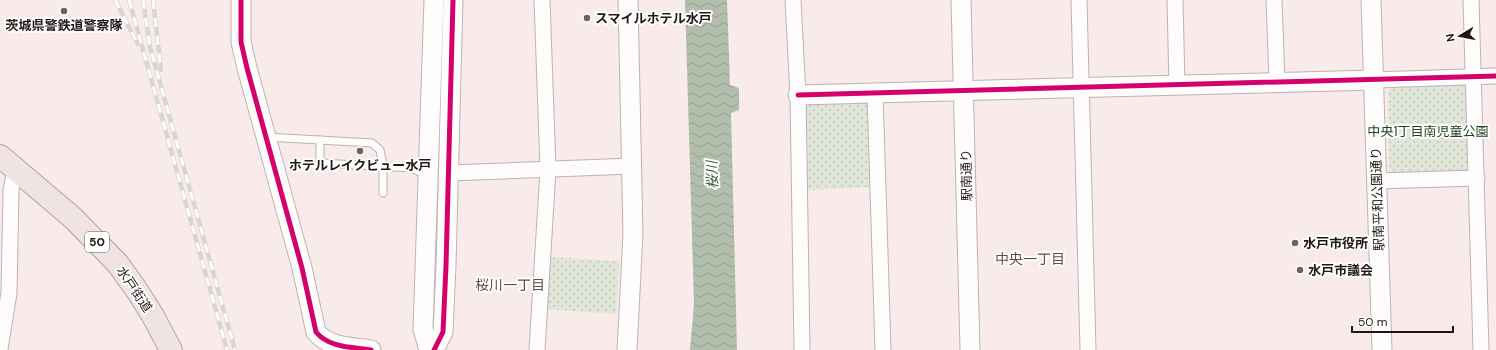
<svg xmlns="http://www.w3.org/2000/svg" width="1496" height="350" viewBox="0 0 1496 350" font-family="'DM Sans','Noto Sans JP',sans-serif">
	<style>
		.park { fill: url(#park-dots) }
		.water { fill: url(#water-waves) }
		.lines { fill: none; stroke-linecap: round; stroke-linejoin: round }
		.service-casing { stroke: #beb2b1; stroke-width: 9 }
		.minor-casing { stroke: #beb2b1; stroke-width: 17 }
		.tertiary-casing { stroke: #beb2b1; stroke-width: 21 }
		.primary-casing { stroke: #b69f9e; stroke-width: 24 }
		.service { stroke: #fefcfc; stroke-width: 7 }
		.minor { stroke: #fefcfc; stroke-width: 15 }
		.tertiary { stroke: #fefcfc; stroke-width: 19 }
		.primary { stroke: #efe3e3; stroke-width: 22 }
		.rail-casing { stroke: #dad5d5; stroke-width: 4.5 }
		.rail { stroke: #fff; stroke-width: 3; stroke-dasharray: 9; stroke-linecap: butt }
		.cycleway-casing { stroke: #fff; stroke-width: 8 }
		.cycleway { stroke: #d6006c; stroke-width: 5 }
		.poi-dot { fill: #6d615f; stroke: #fff; stroke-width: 1.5 }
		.labels { text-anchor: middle; stroke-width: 4; stroke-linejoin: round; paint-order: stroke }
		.shield { fill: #fff; stroke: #645c5b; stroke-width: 1 }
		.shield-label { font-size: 12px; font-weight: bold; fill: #211615 }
		.poi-label { font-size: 13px; font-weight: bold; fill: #211615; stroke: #fff; text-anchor: start }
		.park-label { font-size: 13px; fill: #1e421d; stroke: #fff }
		.street-label { font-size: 13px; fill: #211615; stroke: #fff }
		.water-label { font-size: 14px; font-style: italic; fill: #345932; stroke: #fff }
		.neighbourhood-label { font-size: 14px; fill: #644a49; stroke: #fff }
	</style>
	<defs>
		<pattern id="park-dots" width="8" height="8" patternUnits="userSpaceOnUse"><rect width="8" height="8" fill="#e0e6d8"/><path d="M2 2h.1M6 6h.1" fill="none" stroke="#c0c5b8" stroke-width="1.8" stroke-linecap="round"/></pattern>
		<pattern id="water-waves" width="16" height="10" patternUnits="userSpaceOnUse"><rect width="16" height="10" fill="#b1beab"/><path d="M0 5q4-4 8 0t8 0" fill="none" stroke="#98a392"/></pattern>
	</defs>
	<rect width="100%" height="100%" fill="#f9ebe9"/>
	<g class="park">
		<path d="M1461,84l5,4 2,83 -3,2h-76l-1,-82 3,-5z"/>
		<path d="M866,100l4,5 2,82 -64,3 -4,-85 3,-4z"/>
		<path d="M547,257l72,4 -3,53 -72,-5z"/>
	</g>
	<path class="water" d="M685,0h42l3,85 9,3v22l-8,3 6,237h-47l4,-46z"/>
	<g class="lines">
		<defs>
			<g id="service">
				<path d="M266,137l106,6 8,7 3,16v27"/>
				<path d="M320,140v23l92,5 15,8"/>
			</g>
			<g id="minor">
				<path d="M793,0l5,95 4,255"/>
				<path d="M1079,0l9,350"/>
				<path d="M1175,0l2,85"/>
				<path d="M1274,0l3,82"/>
				<path d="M1471,0l10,350"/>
				<path d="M1374,80l122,-4"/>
				<path d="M875,93l8,257"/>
				<path d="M448,173l184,-7"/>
				<path d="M1377,181l100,-3"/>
				<path d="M0,349l9,-56 2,-102 4,-22"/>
				<path d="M537,350l11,-181 -6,-169"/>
			</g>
			<g id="tertiary">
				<path d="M241,0v42l6,26 55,200 14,64c13,16 36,15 55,18"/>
				<path d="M961,0l9,350"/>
				<path d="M1371,0l11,350"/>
				<path d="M798,95l576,-15"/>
				<path d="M429,350l-6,-21 11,-329"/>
				<path d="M434,350l9,-18 3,-66 7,-266"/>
				<path d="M627,350l6,-116 -5,-234"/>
			</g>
			<path id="primary" d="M0,156l73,62 45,46 20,28 15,24 18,34"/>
		</defs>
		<use href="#service" class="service-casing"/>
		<use href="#minor" class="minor-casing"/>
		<use href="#tertiary" class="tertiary-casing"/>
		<use href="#primary" class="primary-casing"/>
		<use href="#service" class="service"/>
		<use href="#minor" class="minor"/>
		<use href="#tertiary" class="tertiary"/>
		<use href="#primary" class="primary"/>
		<defs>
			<g id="rail">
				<path d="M115,0l23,44"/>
				<path d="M129,0l98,350"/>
				<path d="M143,0l7,47 85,303"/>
				<path d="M153,0l8,70"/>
			</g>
		</defs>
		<use href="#rail" class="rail-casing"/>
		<use href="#rail" class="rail"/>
		<defs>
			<g id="cycleway">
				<path d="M241,0v42l6,26 55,200 14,64c13,16 36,15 55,18"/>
				<path d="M798,95l698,-19"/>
				<path d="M434,350l9,-18 3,-66 7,-266"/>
			</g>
		</defs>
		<use href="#cycleway" class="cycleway-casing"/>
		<use href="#cycleway" class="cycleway"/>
	</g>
	<g class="poi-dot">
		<circle cx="64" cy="11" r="4"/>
		<circle cx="587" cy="18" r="4"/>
		<circle cx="360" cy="151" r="4"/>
		<circle cx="1295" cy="243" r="4"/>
		<circle cx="1300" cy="270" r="4"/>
	</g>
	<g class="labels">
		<rect class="shield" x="85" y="232" width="24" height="20" rx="3"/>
		<g class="shield-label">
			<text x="97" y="246">50</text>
		</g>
		<g class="poi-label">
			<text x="595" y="23">スマイルホテル水戸</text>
			<text x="64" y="30" text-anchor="middle">茨城県警鉄道警察隊</text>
			<text x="360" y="170" text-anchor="middle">ホテルレイクビュー水戸</text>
			<text x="1303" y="248">水戸市役所</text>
			<text x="1308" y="275">水戸市議会</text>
		</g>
		<g class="park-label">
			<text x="1428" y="136">中央1丁目南児童公園</text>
		</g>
		<g class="street-label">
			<text transform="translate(966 175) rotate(-91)" y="5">駅南通り</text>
			<text transform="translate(1377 199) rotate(-92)" y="5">駅南平和公園通り</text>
			<text transform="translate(135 289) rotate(56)" y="5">水戸街道</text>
		</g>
		<g class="water-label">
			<text transform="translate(712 175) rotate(-92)" y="5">桜川</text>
		</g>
		<g class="neighbourhood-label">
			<text x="1030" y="264">中央一丁目</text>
			<text x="510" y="290">桜川一丁目</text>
		</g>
	</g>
	<g transform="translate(1460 36) rotate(260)" stroke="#ffffff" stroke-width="3" paint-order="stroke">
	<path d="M0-3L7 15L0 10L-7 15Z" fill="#211615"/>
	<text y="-6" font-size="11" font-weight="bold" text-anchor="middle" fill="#211615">N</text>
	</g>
	<path d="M1352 326v6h101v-6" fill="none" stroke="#211615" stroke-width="2"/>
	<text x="1358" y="326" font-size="12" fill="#211615" stroke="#ffffff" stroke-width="3" paint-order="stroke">50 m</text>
</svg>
